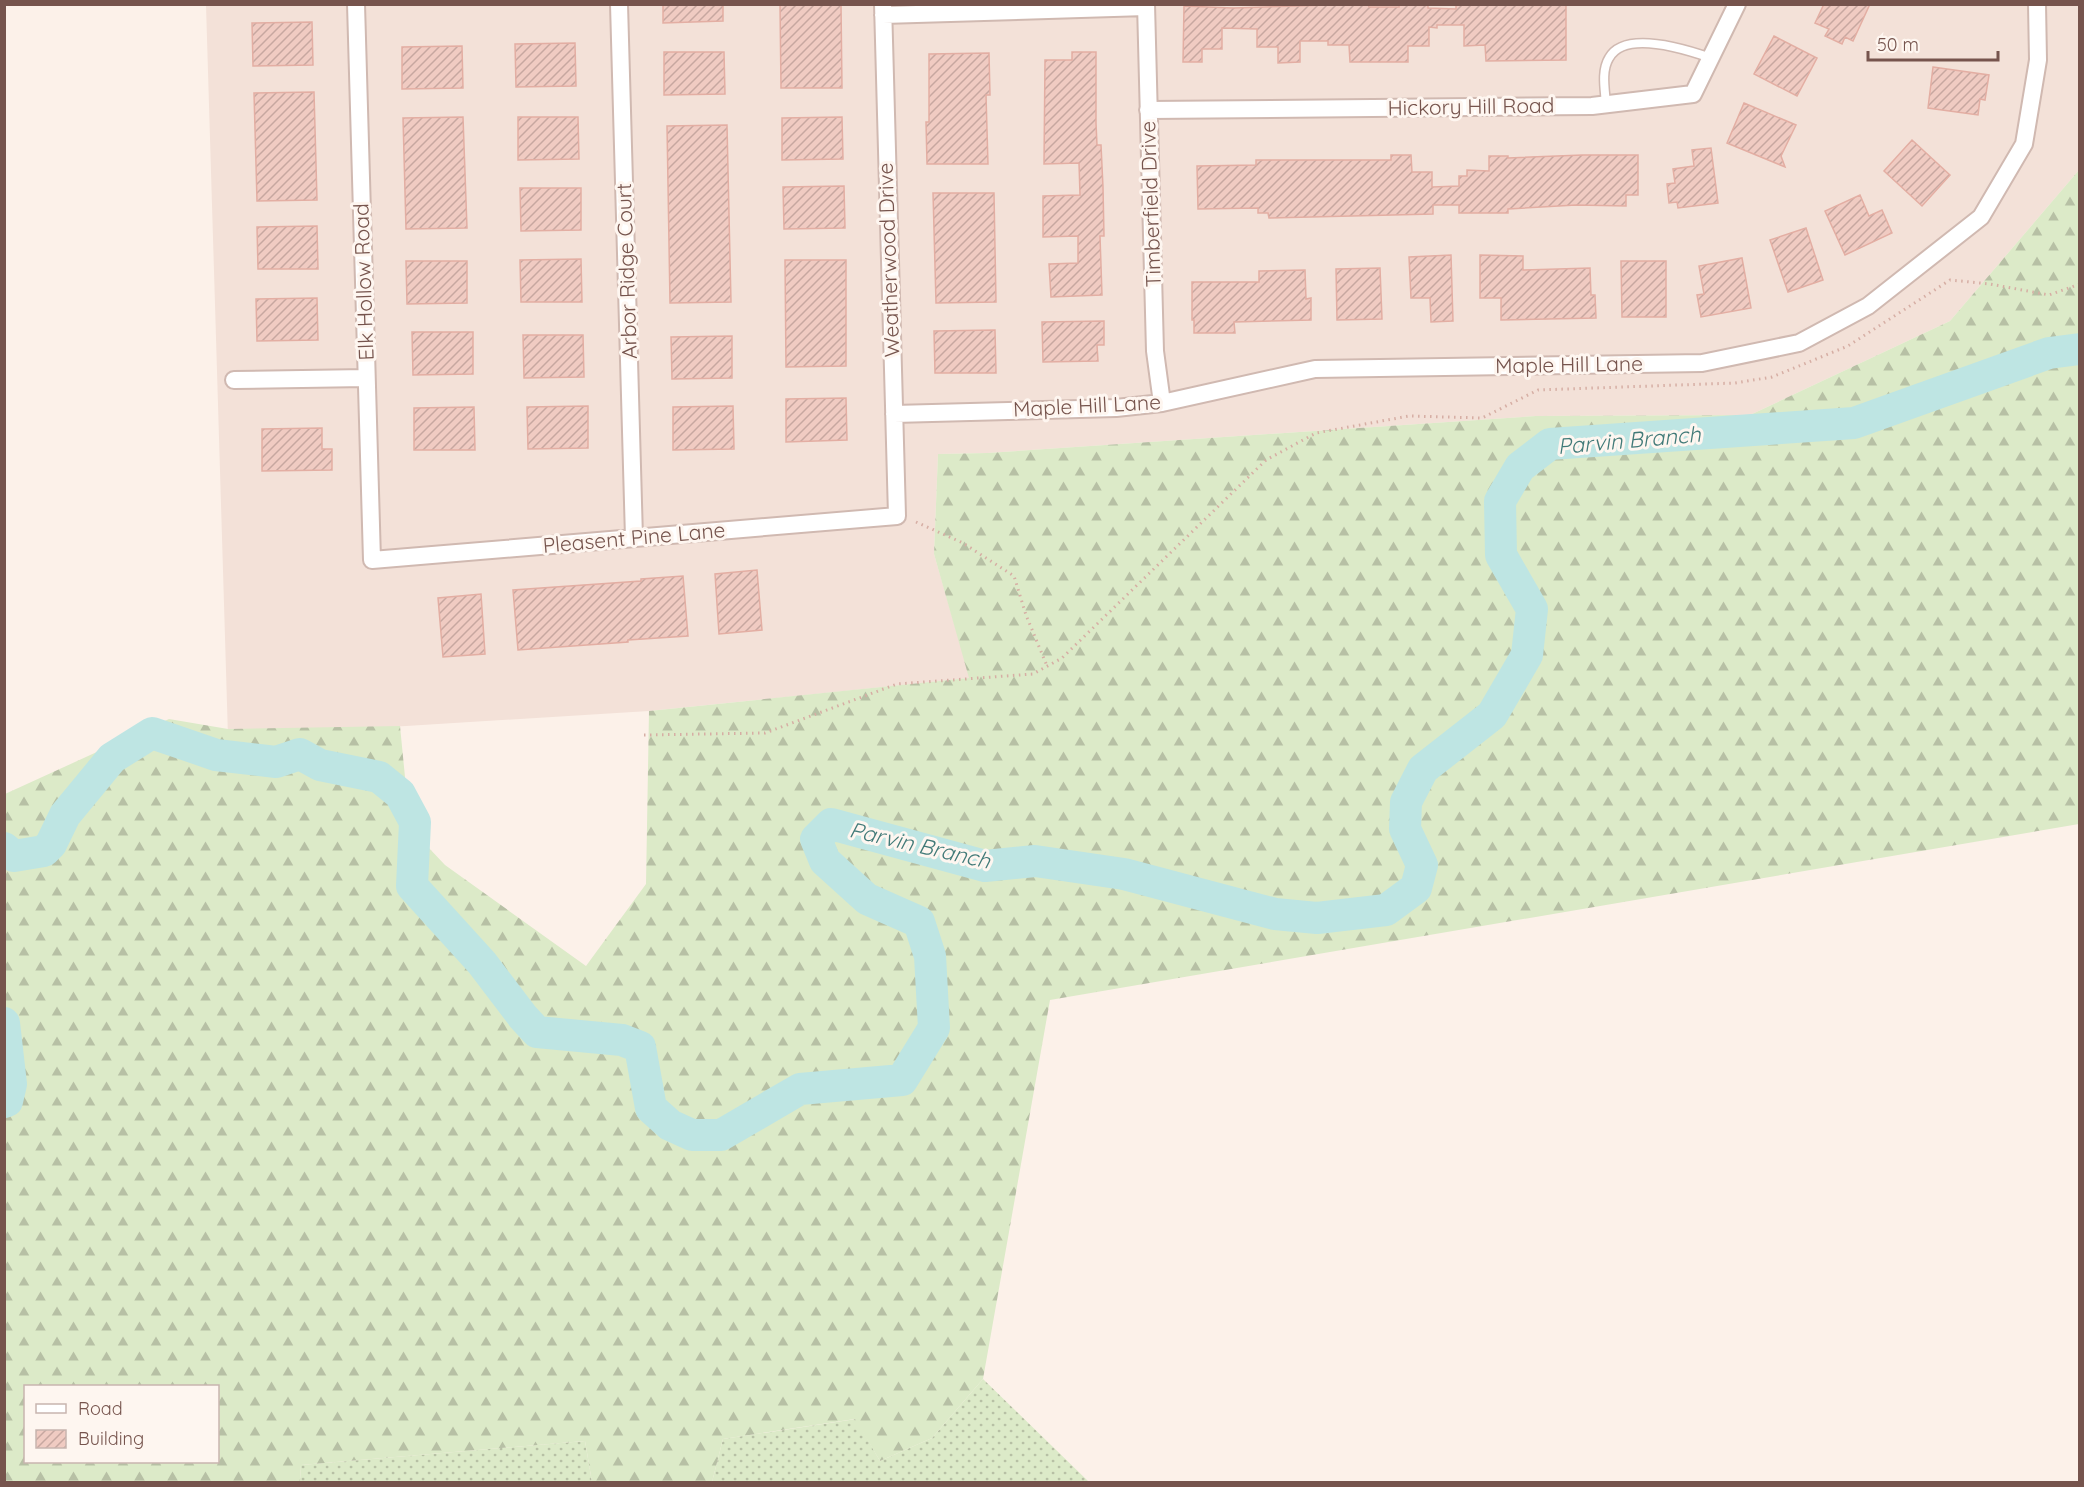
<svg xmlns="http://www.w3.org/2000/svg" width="2084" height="1487" font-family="Quicksand,sans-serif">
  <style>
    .residential { fill: #f3e1d8 }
    .grass { fill: url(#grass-dots) }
    .forest { fill: url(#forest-firs); fill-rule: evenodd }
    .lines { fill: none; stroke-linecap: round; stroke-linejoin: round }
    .river { stroke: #bee5e3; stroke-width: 32 }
    .building { fill: url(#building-hatch); stroke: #e3aea3; stroke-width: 1.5 }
    .service-casing { stroke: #d0b9b1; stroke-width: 11 }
    .minor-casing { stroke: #d0b9b1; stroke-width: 20 }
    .path { stroke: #d6aea4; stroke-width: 3; stroke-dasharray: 1.5 4.5; stroke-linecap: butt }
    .service { stroke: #fff; stroke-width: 8 }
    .minor { stroke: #fff; stroke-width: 16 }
    .labels { text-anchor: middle; stroke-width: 6; stroke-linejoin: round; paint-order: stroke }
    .street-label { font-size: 21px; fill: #76544d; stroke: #fef6f0 }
    .water-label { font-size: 22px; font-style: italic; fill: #417a78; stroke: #fef6f0 }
  </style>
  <defs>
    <pattern id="grass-dots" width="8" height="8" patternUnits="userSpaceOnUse" patternTransform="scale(1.5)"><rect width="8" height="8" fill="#dceac8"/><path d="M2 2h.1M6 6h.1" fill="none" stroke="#b7c0a5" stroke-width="1.8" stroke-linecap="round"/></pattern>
    <pattern id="forest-firs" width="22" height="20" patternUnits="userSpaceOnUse" patternTransform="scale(1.5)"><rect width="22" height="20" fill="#dceac8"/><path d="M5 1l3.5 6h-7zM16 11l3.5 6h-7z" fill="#b7c0a5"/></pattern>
    <pattern id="building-hatch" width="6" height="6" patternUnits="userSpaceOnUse" patternTransform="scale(1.5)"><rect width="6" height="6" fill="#f0cbc2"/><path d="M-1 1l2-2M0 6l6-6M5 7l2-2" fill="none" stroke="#c7a7a0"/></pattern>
  </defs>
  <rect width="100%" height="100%" fill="#fcf1e9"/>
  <path class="residential" d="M 206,5 L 2079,5 L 2079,170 L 1950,321 L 1750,415 L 1536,416 L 987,453 L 938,454 L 934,554 L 970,678 L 649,711 L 228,737 Z"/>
  <path class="grass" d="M 983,1379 L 1089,1482 L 712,1482 L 723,1439 L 856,1419 L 880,1461 L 932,1438 Z
    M 585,1441 L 592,1482 L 300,1482 L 301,1465 Z"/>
  <path class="forest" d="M 2079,170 L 2079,824 L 1050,1000 L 983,1379 L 932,1438 L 880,1461 L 855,1419 L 723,1439 L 712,1482 L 592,1482 L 585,1441 L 301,1465 L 300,1482 L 5,1482 L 5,794 L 169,719 L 228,729 L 400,726 L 410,828 L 445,865 L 586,966 L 646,884 L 649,711 L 969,678 L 934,554 L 938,454 L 987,453 L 1536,416 L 1750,415 L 1950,321 ZM 26,1386 L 218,1386 L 218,1462 L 26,1462 Z"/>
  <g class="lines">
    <path class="river" d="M 4,848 L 14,856 L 44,851 L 51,844 L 65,815 L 112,758 L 152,733 L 216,755 L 276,762 L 300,754 L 320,765 L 379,777 L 400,794 L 415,822 L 412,886 L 482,963 L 523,1017 L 537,1032 L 622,1040 L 640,1047 L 651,1108 L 670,1125 L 692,1135 L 721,1135 L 800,1089 L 902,1080 L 934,1028 L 930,956 L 919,922 L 867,899 L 825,861 L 816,839 L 831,824 L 985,866 L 1035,861 L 1124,874 L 1275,914 L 1317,918 L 1386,910 L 1416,888 L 1422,865 L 1405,829 L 1406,802 L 1423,769 L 1492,715 L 1527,655 L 1532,609 L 1501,555 L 1500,501 L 1520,467 L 1550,444 L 1854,423 L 2049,353 L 2080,349
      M 4,1023 L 11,1084 L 7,1101 L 4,1102"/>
  </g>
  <path class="building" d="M 663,4 L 723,4 L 723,21 L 663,23 Z
    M 780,4 L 841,4 L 842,88 L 781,88 Z
    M 1363,4 L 1368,4 L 1369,7 L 1399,7 L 1399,5 L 1428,5 L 1428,8 L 1456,9 L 1456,5 L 1566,4 L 1566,60 L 1486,61 L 1485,45 L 1464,46 L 1464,25 L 1437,25 L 1437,28 L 1429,27 L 1429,46 L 1408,46 L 1408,62 L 1350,62 L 1349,45 L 1328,45 L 1328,41 L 1300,41 L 1300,62 L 1278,63 L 1278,47 L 1257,47 L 1257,29 L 1222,28 L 1222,49 L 1202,49 L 1202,62 L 1183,62 L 1184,6 L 1233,8 Z
    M 1824,4 L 1870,4 L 1853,41 L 1845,37 L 1842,44 L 1825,36 L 1829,29 L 1815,23 Z
    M 312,22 L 313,65 L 253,66 L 252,23 Z
    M 1774,36 L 1817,58 L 1797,96 L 1754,74 Z
    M 575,43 L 576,86 L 516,87 L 515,44 Z
    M 462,46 L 463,88 L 402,89 L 402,47 Z
    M 664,52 L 724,52 L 725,94 L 664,95 Z
    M 1072,52 L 1096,52 L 1096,123 L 1097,145 L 1101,145 L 1103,187 L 1104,236 L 1100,236 L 1102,295 L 1051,297 L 1049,264 L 1078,263 L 1078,236 L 1043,237 L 1043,196 L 1080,195 L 1079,163 L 1044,164 L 1045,60 L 1072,60 Z
    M 989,53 L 990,95 L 986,95 L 988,164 L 927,164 L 926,122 L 929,122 L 929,54 Z
    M 1933,67 L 1989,75 L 1985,100 L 1980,99 L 1978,115 L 1928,108 Z
    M 314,92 L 317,200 L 257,201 L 254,93 Z
    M 1744,103 L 1796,125 L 1781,156 L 1785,167 L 1727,143 Z
    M 463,117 L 467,228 L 406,229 L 403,118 Z
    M 518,117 L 578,117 L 579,159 L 518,160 Z
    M 842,117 L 843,159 L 782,160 L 782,118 Z
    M 727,125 L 731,302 L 670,303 L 667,126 Z
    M 1912,140 L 1950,175 L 1922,206 L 1884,171 Z
    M 1711,148 L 1718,203 L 1678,208 L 1677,202 L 1669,203 L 1667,184 L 1675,183 L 1673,169 L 1694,166 L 1692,150 Z
    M 1391,155 L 1411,155 L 1412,172 L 1432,172 L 1432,187 L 1459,186 L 1459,176 L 1467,176 L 1467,170 L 1489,171 L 1489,156 L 1508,156 L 1508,158 L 1583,155 L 1638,155 L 1638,195 L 1626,195 L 1626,206 L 1576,205 L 1508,209 L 1508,213 L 1459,213 L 1459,205 L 1433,205 L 1433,214 L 1269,218 L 1268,213 L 1258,213 L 1258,208 L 1198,209 L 1197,166 L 1256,165 L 1256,160 L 1391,160 Z
    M 844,186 L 845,228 L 784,229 L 783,187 Z
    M 520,188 L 581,188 L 581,230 L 521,231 Z
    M 933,193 L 994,193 L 996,302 L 936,303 Z
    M 1860,195 L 1869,216 L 1882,210 L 1892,233 L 1845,255 L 1825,211 Z
    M 317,226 L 318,269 L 258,269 L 257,227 Z
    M 1806,228 L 1823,280 L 1788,292 L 1770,240 Z
    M 1451,255 L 1453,321 L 1431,322 L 1430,298 L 1411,298 L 1409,257 Z
    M 1480,255 L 1523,256 L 1523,270 L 1590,268 L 1591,295 L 1595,295 L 1596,318 L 1501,320 L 1501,298 L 1480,298 Z
    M 1742,258 L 1751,308 L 1701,317 L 1697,295 L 1704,294 L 1699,266 Z
    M 581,259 L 582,302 L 521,302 L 520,260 Z
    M 785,260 L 846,260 L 846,366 L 786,367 Z
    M 406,261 L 467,261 L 467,303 L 407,304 Z
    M 1621,261 L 1666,261 L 1666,317 L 1622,317 Z
    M 1380,268 L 1382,319 L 1337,320 L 1336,269 Z
    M 1305,270 L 1306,299 L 1311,298 L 1311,320 L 1234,322 L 1235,333 L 1194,333 L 1194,320 L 1192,320 L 1192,282 L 1259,282 L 1259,271 Z
    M 317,298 L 318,340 L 257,341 L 256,299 Z
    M 1104,321 L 1104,345 L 1097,345 L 1098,361 L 1043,362 L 1042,322 Z
    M 995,330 L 996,373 L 935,373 L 934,331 Z
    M 412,332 L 473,332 L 473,374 L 413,375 Z
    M 523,335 L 583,335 L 584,377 L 524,378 Z
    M 732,336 L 732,378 L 672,379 L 671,337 Z
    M 846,398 L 847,440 L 786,442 L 786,399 Z
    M 588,406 L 588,448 L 528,449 L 527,407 Z
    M 733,406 L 734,449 L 673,450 L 673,407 Z
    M 474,407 L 475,450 L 414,450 L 414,408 Z
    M 322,428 L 322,449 L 332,449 L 332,470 L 262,471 L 262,429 Z
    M 757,570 L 762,630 L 719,634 L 715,574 Z
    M 683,576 L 688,636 L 628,640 L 628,642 L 518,650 L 513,590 L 641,581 L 641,579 Z
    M 481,594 L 485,654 L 443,657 L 438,598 Z"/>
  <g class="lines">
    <defs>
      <path id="service" d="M 1606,104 C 1605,90 1601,71 1609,58 C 1625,29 1688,50 1711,58"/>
      <path id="minor" d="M 356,4 L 372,560 L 897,516 L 883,4
        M 619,4 L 634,538
        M 1146,4 L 1155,351 L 1162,403
        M 883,15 L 1146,7
        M 1148,110 L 1592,106 L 1693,94 L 1737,4
        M 234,380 L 366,378
        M 894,414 L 1116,408 L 1162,403 L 1315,369 L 1702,363 L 1799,343 L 1868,306 L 1981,217 L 2024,144 L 2038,60 L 2037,4"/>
    </defs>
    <use href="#service" class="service-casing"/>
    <use href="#minor" class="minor-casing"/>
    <path class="path" d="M 916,522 L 963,543 L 1014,576 L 1026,615 L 1047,666
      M 644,735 L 765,733 L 897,684 L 1033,674 L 1062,658 L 1266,460 L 1316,433 L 1409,416 L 1482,418 L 1538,390 L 1735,383 L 1772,377 L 1848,346 L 1950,280 L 1990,284 L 2049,295 L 2080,284"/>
    <use href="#service" class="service"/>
    <use href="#minor" class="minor"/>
  </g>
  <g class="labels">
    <g class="street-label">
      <text transform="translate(1471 107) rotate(-1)" y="7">Hickory Hill Road</text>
      <text transform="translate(1151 204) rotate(-92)" y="7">Timberfield Drive</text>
      <text transform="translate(889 260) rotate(-92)" y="7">Weatherwood Drive</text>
      <text transform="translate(627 271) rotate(-92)" y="7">Arbor Ridge Court</text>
      <text transform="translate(364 282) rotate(-92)" y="7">Elk Hollow Road</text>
      <text transform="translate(1569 365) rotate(-1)" y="7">Maple Hill Lane</text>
      <text transform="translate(1087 406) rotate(-3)" y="7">Maple Hill Lane</text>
      <text transform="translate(634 538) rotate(-5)" y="7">Pleasent Pine Lane</text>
    </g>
    <g class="water-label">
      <text transform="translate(1629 440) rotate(-5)" y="8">Parvin Branch</text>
      <text transform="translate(920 845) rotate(13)" y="8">Parvin Branch</text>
    </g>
  </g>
  <rect width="2084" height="1487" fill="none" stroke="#76544d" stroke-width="12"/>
  <rect x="24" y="1385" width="195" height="78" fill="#fef6f0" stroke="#c8b5af" stroke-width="1.5"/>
  <rect x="36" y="1404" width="30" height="9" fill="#ffffff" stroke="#c8b5af" stroke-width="1.5"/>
  <text x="78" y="1415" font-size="18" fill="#76544d">Road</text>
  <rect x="36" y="1430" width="30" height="18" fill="url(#building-hatch)" stroke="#c8b5af" stroke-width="1.5"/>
  <text x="78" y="1445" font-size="18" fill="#76544d">Building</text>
  <path d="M1868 51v9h130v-9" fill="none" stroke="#76544d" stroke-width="3"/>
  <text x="1877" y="51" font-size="18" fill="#76544d" stroke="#fef6f0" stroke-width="4.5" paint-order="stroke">50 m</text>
</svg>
